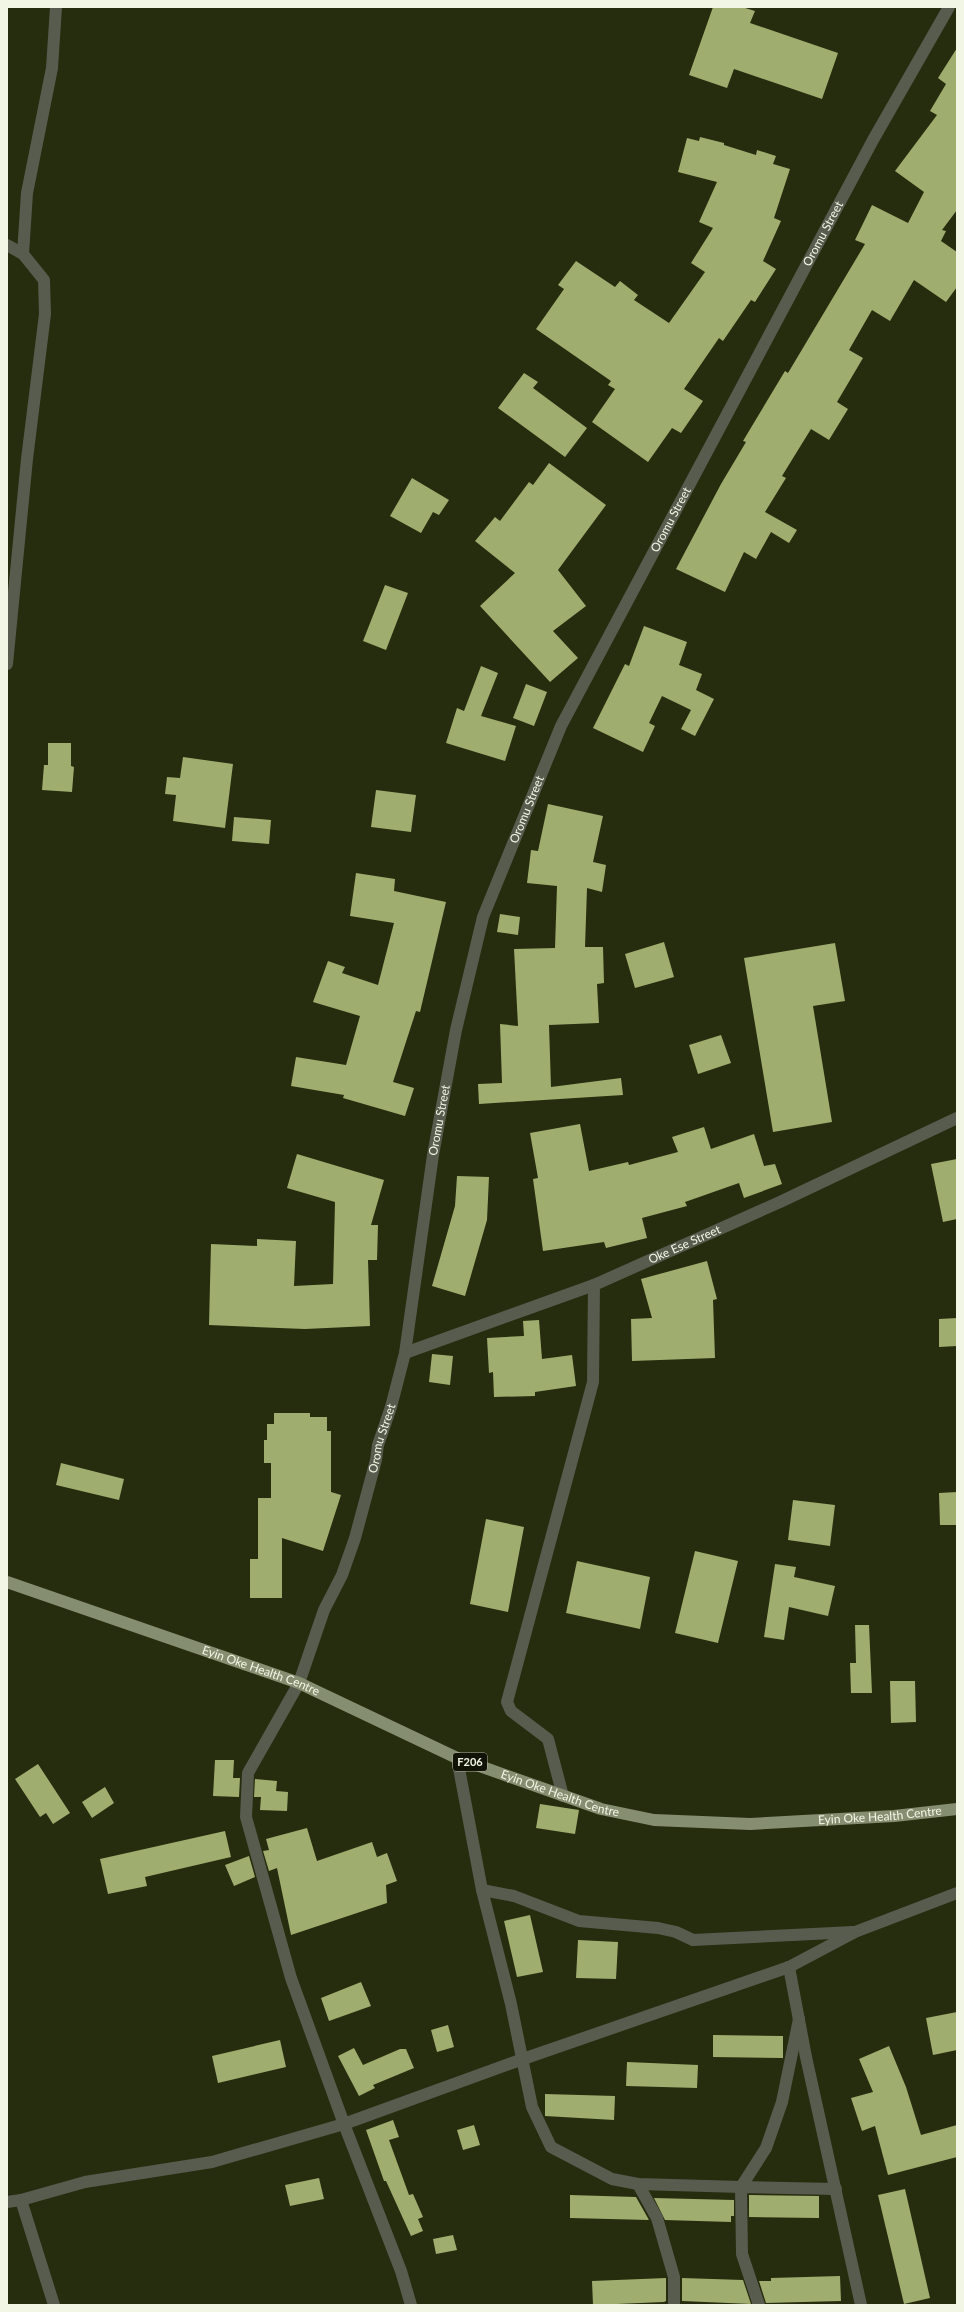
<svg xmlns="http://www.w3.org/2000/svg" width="964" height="2312" font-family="Lato,sans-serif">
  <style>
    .building { fill: #9fae6f }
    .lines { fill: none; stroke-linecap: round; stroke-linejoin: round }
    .minor { stroke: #585c4e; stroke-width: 12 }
    .primary { stroke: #868e71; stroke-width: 12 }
    .labels { text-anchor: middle; stroke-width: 4; stroke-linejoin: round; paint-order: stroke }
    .shield { fill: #111307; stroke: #aeb3a2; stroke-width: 1 }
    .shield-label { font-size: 11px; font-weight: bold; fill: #f2f7e5 }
    .street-label { font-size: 12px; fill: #f2f7e5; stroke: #111307 }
  </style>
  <rect width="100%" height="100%" fill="#262c0e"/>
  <path class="building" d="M 713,7 L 742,7 L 755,11 L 750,23 L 838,53 L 822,99 L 734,69 L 727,88 L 689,75 Z
    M 957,48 L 957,210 L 942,230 L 946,231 L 941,241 L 957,252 L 957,287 L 946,302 L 914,280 L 890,321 L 872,310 L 849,350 L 863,358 L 837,402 L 848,409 L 829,440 L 811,429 L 782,476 L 786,478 L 765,512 L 797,530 L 789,543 L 771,532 L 756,559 L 744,552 L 725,592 L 676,569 L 721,484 L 746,442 L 743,441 L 785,371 L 788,373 L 865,244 L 855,240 L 872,205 L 908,223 L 924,192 L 895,171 L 937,115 L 930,111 L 946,84 L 938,78 Z
    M 700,137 L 724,143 L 724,145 L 756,155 L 757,150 L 776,156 L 773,164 L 790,169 L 774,218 L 781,221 L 763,261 L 776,269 L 755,302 L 751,300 L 723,341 L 719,338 L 684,389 L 703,401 L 681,433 L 672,428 L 648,462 L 592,422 L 615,389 L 608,385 L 611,381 L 536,329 L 564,289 L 558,285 L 576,261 L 615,287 L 620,281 L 638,295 L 634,300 L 669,323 L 705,272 L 691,263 L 713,228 L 699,222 L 717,182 L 678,172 L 687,138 L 699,141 Z
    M 524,373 L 538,382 L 533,388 L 587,428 L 565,457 L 498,408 Z
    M 549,463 L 606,505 L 558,570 L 586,606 L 553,631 L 578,658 L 550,682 L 480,606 L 515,573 L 475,541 L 495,517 L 500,521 L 529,482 L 533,485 Z
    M 412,478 L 449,500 L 439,515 L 433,512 L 421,533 L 390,516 Z
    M 385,585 L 408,593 L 386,650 L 363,641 Z
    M 644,626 L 687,642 L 679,665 L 702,674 L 696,690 L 714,699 L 695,736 L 681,729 L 691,710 L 662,696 L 649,723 L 655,726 L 643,752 L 593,728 L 625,664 L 629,666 Z
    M 481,666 L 498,673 L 481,716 L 516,726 L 505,761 L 446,743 L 457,708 L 464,711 Z
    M 526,684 L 547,692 L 534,726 L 513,718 Z
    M 48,743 L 71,743 L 71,766 L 74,767 L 72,792 L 42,790 L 44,765 L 48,765 Z
    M 183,757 L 233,764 L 225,828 L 173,821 L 176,795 L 165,794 L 167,777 L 180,778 Z
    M 376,790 L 416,795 L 411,832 L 371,827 Z
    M 548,804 L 603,816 L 593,862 L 606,865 L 602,892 L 587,888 L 585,947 L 603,947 L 604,983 L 597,984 L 599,1023 L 549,1025 L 551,1087 L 621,1078 L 623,1095 L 479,1104 L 478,1084 L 502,1083 L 500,1024 L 518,1026 L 514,949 L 555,948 L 557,886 L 527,883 L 531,850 L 538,851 Z
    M 234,817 L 271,820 L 269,844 L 232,841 Z
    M 356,873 L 395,879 L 394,891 L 446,902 L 420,1012 L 416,1011 L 393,1082 L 414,1088 L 405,1116 L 343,1098 L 344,1095 L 291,1086 L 296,1057 L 346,1065 L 360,1016 L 313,1002 L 328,961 L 345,967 L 342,973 L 378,985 L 394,923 L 350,916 Z
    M 500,914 L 520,917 L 518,935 L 497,932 Z
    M 664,942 L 674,977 L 635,988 L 625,954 Z
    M 835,943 L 845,1001 L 813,1006 L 832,1122 L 773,1132 L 744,958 Z
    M 721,1035 L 731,1063 L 698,1074 L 689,1045 Z
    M 580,1124 L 589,1171 L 628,1162 L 629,1165 L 678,1152 L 672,1137 L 704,1127 L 711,1149 L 754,1134 L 764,1166 L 775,1164 L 782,1184 L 744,1198 L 739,1183 L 685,1202 L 687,1206 L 642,1218 L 647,1238 L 606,1248 L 604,1242 L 543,1251 L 533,1179 L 538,1178 L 530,1133 Z
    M 297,1154 L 384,1180 L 371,1225 L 378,1225 L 377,1260 L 368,1260 L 370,1326 L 305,1329 L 209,1325 L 211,1244 L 257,1246 L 257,1239 L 296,1241 L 294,1286 L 333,1284 L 335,1202 L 287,1188 Z
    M 957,1159 L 957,1219 L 943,1222 L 931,1164 Z
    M 457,1176 L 489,1177 L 487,1220 L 465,1296 L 432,1286 L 455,1206 Z
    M 707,1261 L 717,1299 L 713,1300 L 715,1358 L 632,1361 L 631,1319 L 652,1318 L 641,1279 Z
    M 957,1318 L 957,1346 L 939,1347 L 939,1319 Z
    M 539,1320 L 542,1359 L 572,1355 L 576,1386 L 535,1392 L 535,1396 L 494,1397 L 493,1372 L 489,1373 L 487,1338 L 524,1336 L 523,1321 Z
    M 432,1354 L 453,1356 L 450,1385 L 429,1382 Z
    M 274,1413 L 310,1413 L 310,1417 L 327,1417 L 327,1431 L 331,1431 L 331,1492 L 341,1495 L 323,1551 L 282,1538 L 282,1598 L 250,1598 L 250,1559 L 258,1559 L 258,1498 L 271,1498 L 271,1463 L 264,1463 L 264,1440 L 267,1440 L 267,1424 L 274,1424 Z
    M 61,1463 L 124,1479 L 119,1500 L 56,1485 Z
    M 957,1492 L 957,1525 L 940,1525 L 939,1493 Z
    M 793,1500 L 835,1505 L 830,1546 L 788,1540 Z
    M 486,1519 L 524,1527 L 508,1612 L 470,1604 Z
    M 695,1551 L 738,1561 L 718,1643 L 675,1633 Z
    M 577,1561 L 650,1577 L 640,1629 L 566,1613 Z
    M 775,1564 L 796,1567 L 794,1577 L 835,1586 L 828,1616 L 789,1607 L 784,1640 L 764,1637 Z
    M 855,1625 L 869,1625 L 872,1693 L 851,1693 L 850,1663 L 856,1663 Z
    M 890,1681 L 915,1681 L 916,1722 L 891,1723 Z
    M 215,1760 L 234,1760 L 233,1778 L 240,1778 L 239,1797 L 213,1796 Z
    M 38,1764 L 70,1813 L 53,1824 L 46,1813 L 40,1817 L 15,1779 Z
    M 255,1779 L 277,1781 L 276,1791 L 288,1792 L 287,1811 L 260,1810 L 261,1797 L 254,1797 Z
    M 105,1787 L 114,1803 L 92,1818 L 82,1802 Z
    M 540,1804 L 579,1810 L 575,1834 L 536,1828 Z
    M 307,1828 L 317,1861 L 372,1842 L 377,1857 L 387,1853 L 397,1881 L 386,1885 L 387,1903 L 291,1935 L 277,1868 L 269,1871 L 263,1851 L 269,1850 L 266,1839 Z
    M 225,1831 L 231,1857 L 145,1877 L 147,1886 L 108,1894 L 100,1859 Z
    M 249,1856 L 255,1877 L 234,1886 L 225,1865 Z
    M 530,1915 L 543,1972 L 517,1977 L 504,1921 Z
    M 578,1940 L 618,1942 L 616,1979 L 576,1978 Z
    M 361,1982 L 371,2006 L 329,2021 L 321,1998 Z
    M 957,2012 L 957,2050 L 933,2055 L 926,2018 Z
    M 448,2025 L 454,2047 L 437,2052 L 431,2030 Z
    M 713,2035 L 783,2036 L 783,2058 L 713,2057 Z
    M 280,2040 L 286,2067 L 218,2083 L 212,2056 Z
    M 889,2046 L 906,2087 L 921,2135 L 957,2125 L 957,2157 L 888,2175 L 875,2126 L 862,2131 L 851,2098 L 873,2092 L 859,2059 Z
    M 354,2048 L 363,2065 L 400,2049 L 406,2049 L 414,2068 L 373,2085 L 375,2088 L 359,2096 L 338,2056 Z
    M 627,2062 L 698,2065 L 697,2088 L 626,2086 Z
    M 545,2094 L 615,2096 L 614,2120 L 545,2116 Z
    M 393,2120 L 399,2137 L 389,2140 L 409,2195 L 413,2194 L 423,2217 L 418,2219 L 423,2231 L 411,2236 L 386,2181 L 384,2181 L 366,2130 Z
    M 474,2125 L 480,2145 L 463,2150 L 457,2130 Z
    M 319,2178 L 324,2199 L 290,2206 L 285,2185 Z
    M 905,2189 L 930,2298 L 904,2304 L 878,2195 Z
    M 570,2195 L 636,2197 L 649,2220 L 570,2218 Z
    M 749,2195 L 819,2196 L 819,2218 L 749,2217 Z
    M 654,2198 L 734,2200 L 734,2216 L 731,2216 L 731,2222 L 665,2220 Z
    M 453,2235 L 457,2250 L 436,2254 L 433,2239 Z
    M 840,2276 L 841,2301 L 766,2303 L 759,2281 L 771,2281 L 771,2278 Z
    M 666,2278 L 666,2301 L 664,2302 L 593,2305 L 592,2281 Z
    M 682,2278 L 743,2280 L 751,2304 L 682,2301 Z"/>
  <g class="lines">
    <g class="minor">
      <path d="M 7,245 L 23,254 L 44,280 L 45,314 L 27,459 L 7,664"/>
      <path d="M 23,254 L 27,193 L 52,68 L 56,7"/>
      <path id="s1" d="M 405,1353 L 594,1285 L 780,1202 L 957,1118"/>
      <path d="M 457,1758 L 482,1890 L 511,2004 L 532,2107 L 551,2147 L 612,2179 L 638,2184 L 741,2187 L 766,2148 L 782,2102 L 799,2019"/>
      <path d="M 563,1796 L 548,1739 L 511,1711 L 507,1702 L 593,1382 L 594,1285"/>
      <path d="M 482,1890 L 514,1896 L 579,1921 L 658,1928 L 676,1932 L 693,1940 L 853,1932"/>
      <path d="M 789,1967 L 806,2057 L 861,2305"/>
      <path d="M 638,2184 L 657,2218 L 674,2277 L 674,2305"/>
      <path d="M 21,2200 L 54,2305"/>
      <path d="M 7,2202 L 21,2200 L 85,2182 L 212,2162 L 344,2124 L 523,2059 L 789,1967 L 855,1932 L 957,1893"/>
      <path id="s2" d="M 411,2305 L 401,2271 L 344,2124 L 291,1978 L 246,1817 L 248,1773 L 299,1683 L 324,1610 L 342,1575 L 355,1538 L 376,1460 L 378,1445 L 391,1407 L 405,1353 L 433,1155 L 456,1030 L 483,917 L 561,726 L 873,140 L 949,7"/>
      <path d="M 759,2305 L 742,2254 L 741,2187 L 836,2189"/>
    </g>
    <path class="primary" id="s3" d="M 7,1582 L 299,1683 L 457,1758 L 601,1809 L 654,1820 L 750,1824 L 894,1816 L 957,1809"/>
  </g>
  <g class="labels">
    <rect class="shield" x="453" y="1753" width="34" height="18" rx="3"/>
    <g class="shield-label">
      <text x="470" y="1766">F206</text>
    </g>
    <g class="street-label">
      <text dy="4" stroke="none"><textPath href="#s2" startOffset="2218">Oromu Street</textPath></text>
      <text dy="4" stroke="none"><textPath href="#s2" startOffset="1894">Oromu Street</textPath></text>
      <text dy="4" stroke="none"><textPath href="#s2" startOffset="1570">Oromu Street</textPath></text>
      <text dy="4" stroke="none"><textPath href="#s2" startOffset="1246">Oromu Street</textPath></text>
      <text dy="4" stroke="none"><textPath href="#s1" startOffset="300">Oke Ese Street</textPath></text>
      <text dy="4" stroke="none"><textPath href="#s2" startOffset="922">Oromu Street</textPath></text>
      <text dy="4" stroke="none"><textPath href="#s3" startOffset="269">Eyin Oke Health Centre</textPath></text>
      <text dy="4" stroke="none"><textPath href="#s3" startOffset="593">Eyin Oke Health Centre</textPath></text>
      <text dy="4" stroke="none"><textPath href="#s3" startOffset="917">Eyin Oke Health Centre</textPath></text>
    </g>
  </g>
  <rect width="964" height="2312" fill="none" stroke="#f2f7e5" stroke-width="16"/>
</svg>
